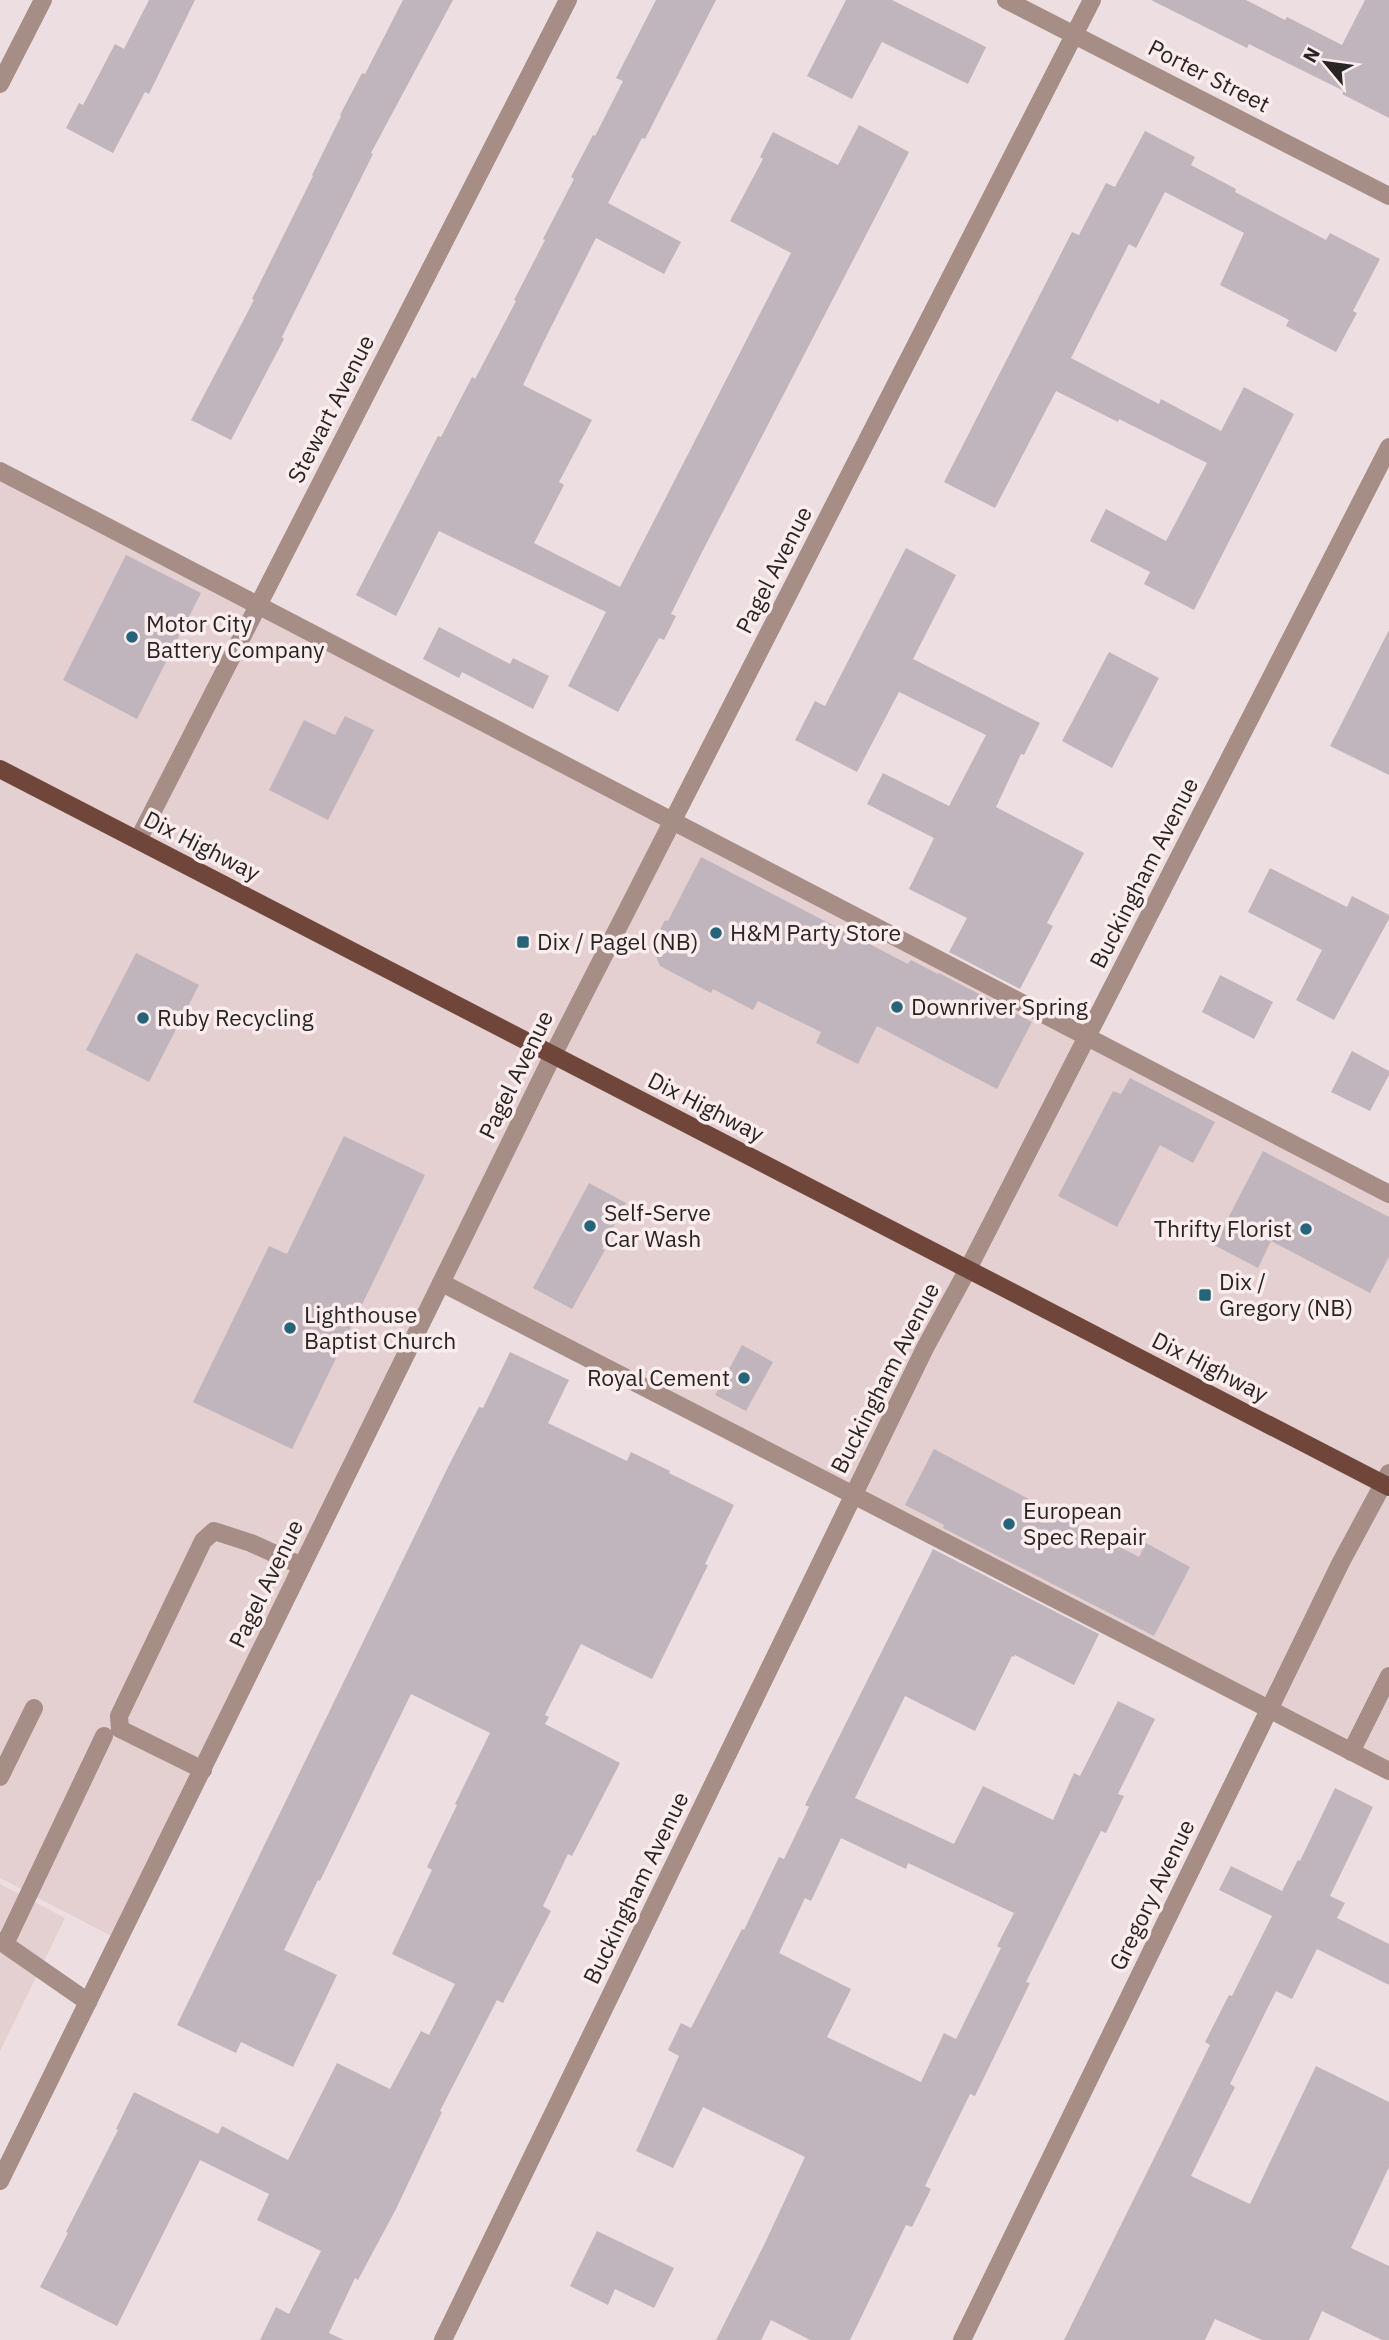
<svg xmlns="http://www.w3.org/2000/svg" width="1389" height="2340" font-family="'IBM Plex Sans',sans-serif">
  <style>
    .built { fill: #e4cfd1 }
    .building { fill: #c0b5bc; fill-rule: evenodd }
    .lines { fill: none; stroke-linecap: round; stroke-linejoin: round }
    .service { stroke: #a68d86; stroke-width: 18 }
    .minor { stroke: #a68d86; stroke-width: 18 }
    .primary { stroke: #70463a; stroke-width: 18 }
    .poi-dot { fill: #26647a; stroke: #fbedee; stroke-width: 2.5 }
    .labels { text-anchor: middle; stroke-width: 7; stroke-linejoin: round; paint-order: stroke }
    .street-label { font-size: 23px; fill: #2a2525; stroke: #fbedee }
    .poi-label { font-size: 23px; fill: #2a2525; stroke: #fbedee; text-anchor: start }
  </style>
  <rect width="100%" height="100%" fill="#eddfe1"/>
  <path class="built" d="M 0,471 L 1389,1194 L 1389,1771 L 442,1283 L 119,1940 L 0,1878 Z
    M 0,1884 L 65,1918 L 0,2051 Z"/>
  <path class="building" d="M 149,0 L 195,0 L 149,94 L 145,92 L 113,153 L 66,128 L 79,103 L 83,105 L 115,44 L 124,49 Z
    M 403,0 L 453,0 L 371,153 L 373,154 L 282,337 L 284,339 L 231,440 L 191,420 L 254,300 L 252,299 L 313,176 L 312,175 L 341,116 L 340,115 L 362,73 L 365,74 Z
    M 656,0 L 716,0 L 645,139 L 642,138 L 608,203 L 681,242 L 664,274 L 596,238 L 545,339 L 523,385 L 592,420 L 559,482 L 564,485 L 534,543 L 620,587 L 791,253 L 730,221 L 763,159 L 760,157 L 773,132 L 838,165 L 859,125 L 909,152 L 700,556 L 671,614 L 676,616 L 664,640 L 659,638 L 618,712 L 568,686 L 606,612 L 439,531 L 396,616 L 356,595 L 438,436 L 441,437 L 472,377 L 475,379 L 516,301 L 514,300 L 545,240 L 543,239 L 574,179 L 571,177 L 593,135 L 595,136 L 623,81 L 616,78 Z
    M 846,0 L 892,0 L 986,47 L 968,84 L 882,42 L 852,99 L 807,76 Z
    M 1151,0 L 1246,0 L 1285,20 L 1287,17 L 1342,45 L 1365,0 L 1389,0 L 1389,118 L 1342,94 L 1344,91 L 1249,44 L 1247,48 Z
    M 1145,131 L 1195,157 L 1191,165 L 1236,189 L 1235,192 L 1326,240 L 1330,233 L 1380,259 L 1353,311 L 1357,313 L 1336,352 L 1286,326 L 1289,320 L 1220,285 L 1244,233 L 1165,192 L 1136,248 L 1129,244 L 1071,358 L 1159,404 L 1161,399 L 1221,431 L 1244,387 L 1294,414 L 1194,610 L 1144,584 L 1150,572 L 1090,541 L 1106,509 L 1166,541 L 1207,463 L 1119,419 L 1118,422 L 1056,391 L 995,508 L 944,482 L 1072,232 L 1079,235 L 1106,183 L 1115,187 Z
    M 906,548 L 956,575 L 913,659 L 1040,723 L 1024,755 L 1021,754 L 996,807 L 1084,853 L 1047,923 L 1053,926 L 1020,989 L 949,952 L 967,918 L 909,889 L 934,838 L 867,804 L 883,773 L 949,806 L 986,735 L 899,692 L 857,772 L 795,740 L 815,701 L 825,706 Z
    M 126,555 L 201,593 L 137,719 L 63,680 Z
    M 439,627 L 510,664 L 513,658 L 549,676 L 533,709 L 462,672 L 459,678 L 423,659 Z
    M 1389,630 L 1389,775 L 1330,746 Z
    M 1109,652 L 1159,678 L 1112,768 L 1062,741 Z
    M 345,716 L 374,730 L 328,820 L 269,790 L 304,720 L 335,735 Z
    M 701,857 L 908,964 L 911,960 L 938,974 L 939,973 L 1032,1022 L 997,1089 L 877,1026 L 858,1064 L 816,1043 L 821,1032 L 758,1001 L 753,1010 L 713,989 L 711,993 L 660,966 L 652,946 L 665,920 L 668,921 Z
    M 1270,868 L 1347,907 L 1352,896 L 1389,915 L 1389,919 L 1334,1020 L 1296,1000 L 1322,950 L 1248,912 Z
    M 136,953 L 199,985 L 149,1082 L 86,1050 Z
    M 1220,975 L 1273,1002 L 1254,1039 L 1202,1012 Z
    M 1352,1051 L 1389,1071 L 1389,1075 L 1370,1111 L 1331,1092 Z
    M 1130,1078 L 1215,1122 L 1193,1163 L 1160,1145 L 1117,1227 L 1058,1196 L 1113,1091 L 1121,1094 Z
    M 344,1136 L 425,1175 L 292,1449 L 193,1402 L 269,1246 L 287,1254 Z
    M 1263,1151 L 1389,1217 L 1389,1257 L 1370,1293 L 1271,1241 L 1258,1268 L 1214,1245 Z
    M 589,1183 L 626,1203 L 602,1249 L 605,1250 L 572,1309 L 533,1288 Z
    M 742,1345 L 773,1362 L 746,1411 L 715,1395 Z
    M 510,1352 L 569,1380 L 548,1423 L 627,1461 L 631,1452 L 670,1471 L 669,1473 L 734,1505 L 705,1564 L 708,1565 L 652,1679 L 581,1644 L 545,1715 L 549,1717 L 545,1724 L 620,1763 L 572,1856 L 568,1854 L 543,1906 L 551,1911 L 503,2003 L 497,2000 L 440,2111 L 442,2112 L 396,2209 L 358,2280 L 355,2278 L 329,2333 L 344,2340 L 260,2340 L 276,2307 L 289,2314 L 321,2251 L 257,2220 L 269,2194 L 200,2160 L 117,2326 L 40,2287 L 68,2233 L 66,2232 L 118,2130 L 116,2129 L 134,2092 L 218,2134 L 222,2126 L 288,2160 L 337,2063 L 390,2089 L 421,2031 L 429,2035 L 455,1984 L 392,1954 L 432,1870 L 427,1867 L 457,1805 L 455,1804 L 490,1733 L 411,1694 L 320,1881 L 318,1880 L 284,1950 L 337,1975 L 293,2067 L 241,2042 L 236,2053 L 177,2025 L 449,1465 L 479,1407 L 483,1408 Z
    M 934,1449 L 1139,1557 L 1146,1543 L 1190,1567 L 1154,1636 L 943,1528 L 944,1525 L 905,1505 Z
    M 933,1549 L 1099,1634 L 1074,1685 L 1015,1655 L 1014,1657 L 1012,1656 L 975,1731 L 905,1696 L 855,1798 L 954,1844 L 983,1786 L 1053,1820 L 1074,1773 L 1080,1776 L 1118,1701 L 1155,1719 L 1118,1794 L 1124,1796 L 1106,1833 L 1101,1831 L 1026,1982 L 1030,1983 L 975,2096 L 970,2094 L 925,2186 L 931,2189 L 912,2227 L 906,2225 L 850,2340 L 810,2340 L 771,2320 L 761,2340 L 716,2340 L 764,2245 L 805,2157 L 703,2107 L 673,2168 L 636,2151 L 679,2056 L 668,2050 L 681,2023 L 691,2028 L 742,1929 L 744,1930 L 779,1857 L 784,1859 L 809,1807 L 805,1805 ZM 841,1838 L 906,1869 L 908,1863 L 1014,1913 L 997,1946 L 1001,1948 L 956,2039 L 944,2033 L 921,2082 L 827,2037 L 851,1989 L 779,1953 L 805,1898 L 811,1901 Z
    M 1335,1788 L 1373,1807 L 1330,1896 L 1345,1903 L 1337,1918 L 1389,1944 L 1389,1985 L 1317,1949 L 1292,1999 L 1276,1991 L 1230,2084 L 1235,2087 L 1191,2176 L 1250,2204 L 1316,2066 L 1389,2102 L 1389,2167 L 1351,2248 L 1389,2266 L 1389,2340 L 1382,2340 L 1322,2311 L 1309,2340 L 1262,2340 L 1215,2319 L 1205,2340 L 1064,2340 L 1210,2045 L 1205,2042 L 1229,1995 L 1232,1996 L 1272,1916 L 1219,1890 L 1231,1866 L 1282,1891 L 1298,1860 L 1300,1861 Z
    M 597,2231 L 674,2268 L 654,2308 L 615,2289 L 608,2305 L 570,2286 Z"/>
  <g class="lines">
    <path class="service" d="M 0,471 L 1389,1194
      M 442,1283 L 1389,1771
      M 1351,1752 L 1389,1676
      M 203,1770 L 120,1729 L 119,1716 L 203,1541 L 214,1531 L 251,1543 L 302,1566
      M 0,1777 L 34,1708
      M 0,1941 L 88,2002
      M 5,1944 L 104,1736"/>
    <path class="minor" d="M 1006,0 L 1389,196
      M 0,84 L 43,0
      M 138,840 L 568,0
      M 0,2181 L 553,1055 L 1092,0
      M 443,2340 L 925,1348 L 968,1269 L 1389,447
      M 962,2340 L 1340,1564 L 1389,1473"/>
    <path class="primary" d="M 0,769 L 1389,1487"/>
  </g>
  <g class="poi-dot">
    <circle cx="132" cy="637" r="7"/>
    <circle cx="716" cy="933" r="7"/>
    <rect x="516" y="935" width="14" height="14" rx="3.5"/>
    <circle cx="897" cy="1007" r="7"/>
    <circle cx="143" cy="1018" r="7"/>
    <circle cx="590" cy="1226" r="7"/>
    <circle cx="1306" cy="1229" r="7"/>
    <rect x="1198" y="1288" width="14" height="14" rx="3.5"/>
    <circle cx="290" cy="1328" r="7"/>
    <circle cx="744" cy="1378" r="7"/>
    <circle cx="1009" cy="1524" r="7"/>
  </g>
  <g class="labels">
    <g class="street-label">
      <text transform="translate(1209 76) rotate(27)" y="8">Porter Street</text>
      <text transform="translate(331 409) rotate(-63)" y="8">Stewart Avenue</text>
      <text transform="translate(774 570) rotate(-63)" y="8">Pagel Avenue</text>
      <text transform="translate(202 846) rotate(27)" y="8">Dix Highway</text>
      <text transform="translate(1144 873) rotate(-63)" y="8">Buckingham Avenue</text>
      <text transform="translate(516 1075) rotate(-64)" y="8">Pagel Avenue</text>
      <text transform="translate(706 1107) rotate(27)" y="8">Dix Highway</text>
      <text transform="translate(1210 1367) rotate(27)" y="8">Dix Highway</text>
      <text transform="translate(885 1378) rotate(-63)" y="8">Buckingham Avenue</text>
      <text transform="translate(266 1584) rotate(-64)" y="8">Pagel Avenue</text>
      <text transform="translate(636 1888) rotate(-64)" y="8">Buckingham Avenue</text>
      <text transform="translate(1152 1895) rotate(-64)" y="8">Gregory Avenue</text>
    </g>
    <g class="poi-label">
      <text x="146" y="632">Motor City<tspan x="146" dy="26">Battery Company</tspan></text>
      <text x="730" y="941">H&amp;M Party Store</text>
      <text x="537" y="950">Dix / Pagel (NB)</text>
      <text x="911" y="1015">Downriver Spring</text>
      <text x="157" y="1026">Ruby Recycling</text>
      <text x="604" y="1221">Self-Serve<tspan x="604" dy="26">Car Wash</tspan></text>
      <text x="1292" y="1237" text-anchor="end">Thrifty Florist</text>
      <text x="1219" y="1290">Dix /<tspan x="1219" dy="26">Gregory (NB)</tspan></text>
      <text x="304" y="1323">Lighthouse<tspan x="304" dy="26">Baptist Church</tspan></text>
      <text x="730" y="1386" text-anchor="end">Royal Cement</text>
      <text x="1023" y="1519">European<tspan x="1023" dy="26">Spec Repair</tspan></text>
    </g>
  </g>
  <g transform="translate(1326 63) rotate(299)" stroke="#fbedee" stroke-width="5" paint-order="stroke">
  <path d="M0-5L12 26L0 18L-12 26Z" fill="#2a2525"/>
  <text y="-10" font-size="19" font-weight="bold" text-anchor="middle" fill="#2a2525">N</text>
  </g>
</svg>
